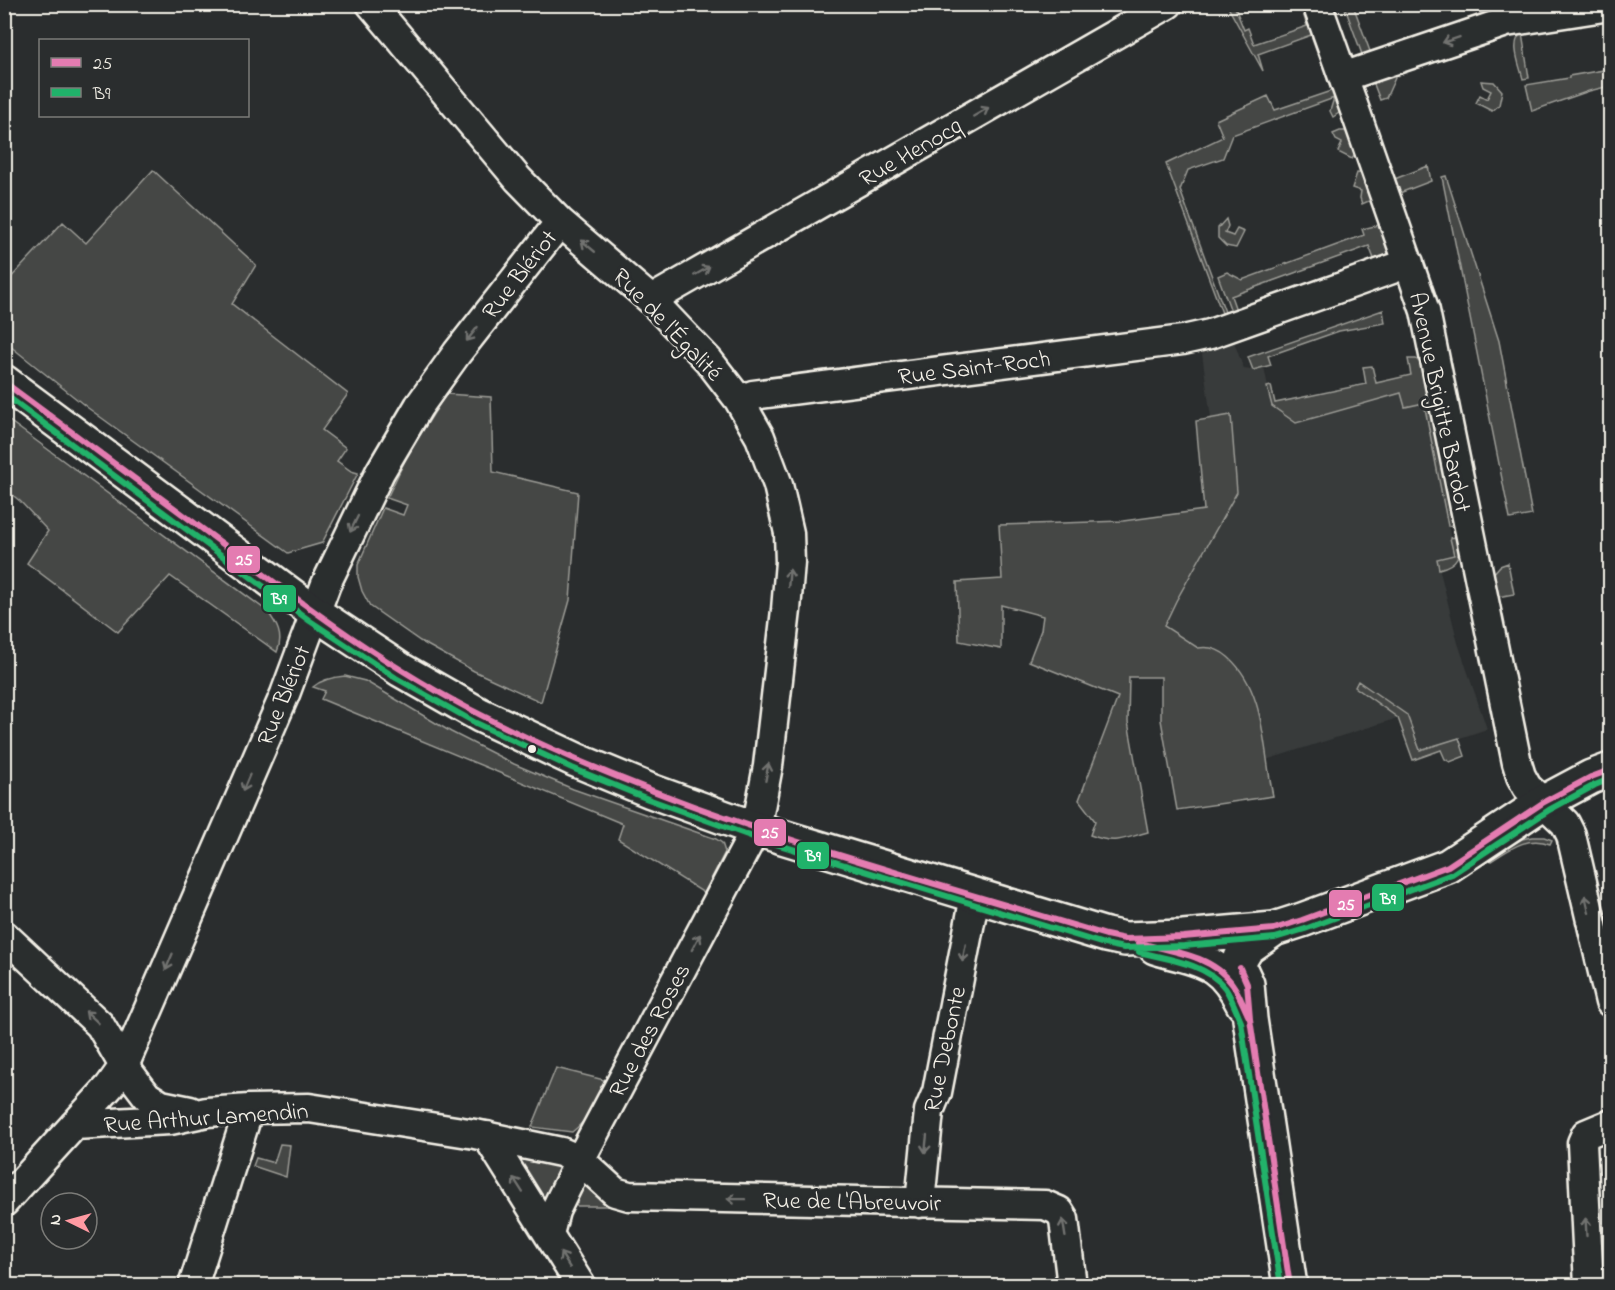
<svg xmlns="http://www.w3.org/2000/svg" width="1615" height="1290" font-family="'Indie Flower',sans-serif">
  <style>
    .built { fill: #373a3a }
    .green { fill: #444645; stroke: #9c9c96; stroke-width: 1.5 }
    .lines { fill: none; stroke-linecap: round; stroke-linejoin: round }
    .minor-casing { stroke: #f4f1e8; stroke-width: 33 }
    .major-casing { stroke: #f4f1e8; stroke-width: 38 }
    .minor { stroke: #2a2d2e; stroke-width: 28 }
    .major { stroke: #2a2d2e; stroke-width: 33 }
    .bus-1-casing { stroke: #2a2d2e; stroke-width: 10 }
    .bus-2-casing { stroke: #2a2d2e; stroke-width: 10 }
    .bus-1 { stroke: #e47cb1; stroke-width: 6 }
    .bus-2 { stroke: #20b26a; stroke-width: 6 }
    .oneway { stroke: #71726f }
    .bus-dot { fill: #f4f1e8; stroke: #2a2d2e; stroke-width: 2 }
    .labels { text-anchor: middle; stroke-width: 6; stroke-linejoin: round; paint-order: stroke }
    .street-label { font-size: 24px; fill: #f4f1e8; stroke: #2a2d2e }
    .line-badge { stroke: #2a2d2e; stroke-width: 2 }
    .badge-label { font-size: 16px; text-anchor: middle; font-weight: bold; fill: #fff }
  </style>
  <rect width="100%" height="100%" fill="#2a2d2e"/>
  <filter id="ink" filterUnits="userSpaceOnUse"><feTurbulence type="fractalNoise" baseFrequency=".0167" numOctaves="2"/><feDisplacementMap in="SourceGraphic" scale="12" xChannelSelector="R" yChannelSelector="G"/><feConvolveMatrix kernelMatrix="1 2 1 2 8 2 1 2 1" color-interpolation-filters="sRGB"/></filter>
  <g filter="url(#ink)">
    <path class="built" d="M 1233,339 L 1244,369 L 1253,370 L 1264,367 L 1271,402 L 1301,422 L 1402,393 L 1424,402 L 1454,555 L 1437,559 L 1458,643 L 1487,729 L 1460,738 L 1465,756 L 1450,762 L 1445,759 L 1441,750 L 1413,760 L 1398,718 L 1266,760 L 1263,730 L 1226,655 L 1215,649 L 1205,647 L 1198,648 L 1164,626 L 1174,553 L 1203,555 L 1231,415 L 1211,418 L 1202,354 Z"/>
    <path class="green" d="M 1227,5 L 1234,5 L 1244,30 L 1248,28 L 1254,44 L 1307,26 L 1302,10 L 1308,8 L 1321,48 L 1317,52 L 1311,35 L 1258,54 L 1263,71 Z
      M 1344,5 L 1353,5 L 1371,54 L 1363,57 Z
      M 1522,33 L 1529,78 L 1523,79 C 1520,66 1509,42 1522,33 Z
      M 1610,69 L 1610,86 L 1589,91 L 1532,111 L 1526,85 L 1569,78 L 1569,76 Z
      M 1328,72 L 1342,111 L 1333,117 L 1330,111 L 1334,98 L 1232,135 L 1223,158 L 1188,170 L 1180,190 L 1225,312 L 1222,313 L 1166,164 L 1223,137 L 1216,120 L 1268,96 L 1275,110 L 1331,91 L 1325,73 Z
      M 1370,74 L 1394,74 L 1395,78 L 1386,98 L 1380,100 Z
      M 1481,81 L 1494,82 L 1502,91 L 1499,105 L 1492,111 L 1476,103 L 1480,95 L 1487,99 L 1491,91 L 1483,87 Z
      M 1340,131 L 1348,131 L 1357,152 L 1352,159 L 1338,152 L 1342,143 L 1336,140 L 1333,134 Z
      M 1428,166 L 1431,181 L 1397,194 L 1392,180 Z
      M 153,170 L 256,265 L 232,304 L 348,394 L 322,430 L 346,448 L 337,461 L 351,471 L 358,473 L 322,543 L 288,553 L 88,408 L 5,342 L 5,284 L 63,222 L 86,243 Z
      M 1357,173 L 1365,174 L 1374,195 L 1369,201 L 1362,204 L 1360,198 L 1361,191 L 1352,188 Z
      M 1446,176 L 1499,341 L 1532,515 L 1510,519 L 1442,177 Z
      M 1226,219 L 1228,226 L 1225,233 L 1233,236 L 1237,229 L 1244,232 L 1236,248 L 1226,246 L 1218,238 L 1218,228 Z
      M 1379,225 L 1383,226 L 1389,252 L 1384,260 L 1376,264 L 1369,246 L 1231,296 L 1237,313 L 1232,314 L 1218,276 L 1227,272 L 1242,280 L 1364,235 L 1362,229 Z
      M 1383,310 L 1385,323 L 1339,331 L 1268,356 L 1271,365 L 1253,370 L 1248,357 Z
      M 1408,359 L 1416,359 L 1424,366 L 1457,524 L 1448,526 L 1424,403 L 1405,407 L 1401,393 L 1296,423 L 1272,406 L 1267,387 L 1271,386 L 1275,403 L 1366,384 L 1363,367 L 1372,366 L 1376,383 L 1411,375 Z
      M 446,394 L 491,397 L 493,472 L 578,492 L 570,600 L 541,702 L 474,671 L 420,641 L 370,606 L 362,591 L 358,577 L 358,565 L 383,508 L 403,515 L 407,505 L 387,498 L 408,454 Z
      M 1231,415 L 1237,492 L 1176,601 L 1164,626 L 1198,648 C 1210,646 1220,650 1228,657 C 1266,690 1263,751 1273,796 L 1177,810 L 1161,720 L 1161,677 L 1129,677 L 1128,722 L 1148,832 C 1121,839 1117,845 1090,835 L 1095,821 L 1079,800 L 1118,697 L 1029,661 L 1041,630 L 1043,616 L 1001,605 L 1001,649 L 959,641 L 957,582 L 1002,579 L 999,525 L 1123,521 L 1204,510 L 1196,421 Z
      M 4,417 L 267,611 C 277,624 284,636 277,652 L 170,576 L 118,632 L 27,563 L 48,531 L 20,501 L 5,489 Z
      M 1460,536 C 1460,555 1459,564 1439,569 L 1437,559 L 1454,555 L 1450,538 Z
      M 1508,563 L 1514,594 L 1492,598 L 1493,574 L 1500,566 Z
      M 345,676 L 365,681 L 451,732 L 514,764 L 573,789 L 716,839 L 722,843 L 725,852 L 704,893 L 618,839 L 623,824 L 321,699 L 325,691 L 313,687 C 322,679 333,677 345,676 Z
      M 1358,681 L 1407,715 L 1420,750 L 1459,738 L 1465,756 L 1450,762 L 1445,759 L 1441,750 L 1413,760 L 1398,718 L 1355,687 Z
      M 1532,837 L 1544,837 L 1552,840 L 1550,844 C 1528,835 1510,849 1491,861 L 1489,858 L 1522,839 Z
      M 556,1068 L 608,1081 C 598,1100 589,1119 572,1132 L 532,1127 Z
      M 280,1144 L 290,1145 L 286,1177 L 253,1166 L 256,1158 L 274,1163 Z
      M 508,1151 L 569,1164 L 548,1208 Z
      M 585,1180 L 611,1203 L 610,1206 L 577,1206 L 573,1204 Z"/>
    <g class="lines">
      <defs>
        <path id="minor" d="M 371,4 L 518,179 L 560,222 L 651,300 L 709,361 L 739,400 L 760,437 L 778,485 L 789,533 L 790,562 L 786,610 L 768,766 L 756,829 L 580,1160 L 555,1211 L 549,1234
          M 1317,4 L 1357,116 L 1425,311 L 1517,763 L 1521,776 L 1527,787 L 1565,823 L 1571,835 L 1610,1002
          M 1343,77 L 1506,22 L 1610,6
          M 651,300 L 1168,4
          M 739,400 L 753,395 L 1183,340 L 1210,334 L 1409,263
          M 4,935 L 100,1025 L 124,1066 L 147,1096 L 161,1105 L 190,1111
          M 74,1125 L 170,1120 L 207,1112 L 249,1109 L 309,1108 L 475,1134 L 561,1152 L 580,1160 L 615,1192 L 629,1196 L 1045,1205 L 1059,1211 L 1064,1219 L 1072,1286
          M 487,1136 L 581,1286
          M 4,1202 L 109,1087 L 124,1066 L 285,694 L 326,584 L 380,472 L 419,406 L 457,353 L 560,222
          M 920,1203 L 929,1111 L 937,1092 L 975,896
          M 193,1286 L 249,1109
          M 1589,1286 L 1582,1143 L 1586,1134 L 1610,1124"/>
        <path id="major" d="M 4,382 L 315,613 L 401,670 L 480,715 L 576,760 L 651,791 L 756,829 L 1106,935 L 1125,939 L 1183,937 L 1274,929 L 1302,920 L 1448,866 L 1544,802 L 1591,777 L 1610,770
          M 1274,929 L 1247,948 L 1241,958 L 1239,967 L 1247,984 L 1250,1019 L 1290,1286
          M 1155,947 C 1200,961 1220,957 1243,1004"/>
      </defs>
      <use href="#minor" class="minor-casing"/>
      <use href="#major" class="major-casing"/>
      <use href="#minor" class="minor"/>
      <use href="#major" class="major"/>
      <defs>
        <path id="bus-1" d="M 4,382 C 80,438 155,494 231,550 C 311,610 392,670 481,715 C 679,816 895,871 1106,935 L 1125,939 L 1183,937 L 1274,929 L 1302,920 L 1448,866 L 1544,802 L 1591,777 L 1610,770
          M 1139,943 C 1171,951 1213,955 1233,985 C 1240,995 1244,1008 1250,1019
          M 1240,968 L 1247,984 L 1250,1019 L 1290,1286"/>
        <path id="bus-2" d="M 4,394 L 310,621 L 396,678 L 476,723 L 572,768 L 648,799 L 753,837 L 1104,944 L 1124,948 L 1184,946 L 1275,938 L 1305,929 L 1452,874 L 1549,810 L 1595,785 L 1610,779
          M 1139,952 C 1166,959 1206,963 1225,988 C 1232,998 1236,1011 1241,1022 L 1281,1286"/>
      </defs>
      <use href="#bus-1" class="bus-1-casing"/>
      <use href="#bus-2" class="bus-2-casing"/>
      <use href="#bus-1" class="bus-1"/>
      <use href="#bus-2" class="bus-2"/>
    </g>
    <defs><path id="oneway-shaft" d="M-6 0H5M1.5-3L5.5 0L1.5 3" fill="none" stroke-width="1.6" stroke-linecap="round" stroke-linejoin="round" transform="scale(1.5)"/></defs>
    <g class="oneway">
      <use href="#oneway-shaft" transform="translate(1451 40) rotate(161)"/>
      <use href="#oneway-shaft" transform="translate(981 112) rotate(-30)"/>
      <use href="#oneway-shaft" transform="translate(588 246) rotate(-140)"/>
      <use href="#oneway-shaft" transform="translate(702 271) rotate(-30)"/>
      <use href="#oneway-shaft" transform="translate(472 334) rotate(128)"/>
      <use href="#oneway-shaft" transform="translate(354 524) rotate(116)"/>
      <use href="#oneway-shaft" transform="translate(789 578) rotate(-85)"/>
      <use href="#oneway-shaft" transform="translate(767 772) rotate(-80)"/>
      <use href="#oneway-shaft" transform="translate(246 783) rotate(113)"/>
      <use href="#oneway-shaft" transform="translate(1587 904) rotate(-103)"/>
      <use href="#oneway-shaft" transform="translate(696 942) rotate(-62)"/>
      <use href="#oneway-shaft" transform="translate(964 953) rotate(101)"/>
      <use href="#oneway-shaft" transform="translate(169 962) rotate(113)"/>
      <use href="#oneway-shaft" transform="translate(92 1017) rotate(-137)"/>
      <use href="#oneway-shaft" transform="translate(926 1144) rotate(96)"/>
      <use href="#oneway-shaft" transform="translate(518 1185) rotate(-123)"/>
      <use href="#oneway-shaft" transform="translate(736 1199) rotate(-179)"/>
      <use href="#oneway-shaft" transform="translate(1586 1227) rotate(-93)"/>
      <use href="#oneway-shaft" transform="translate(1064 1228) rotate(-99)"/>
      <use href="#oneway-shaft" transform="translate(565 1260) rotate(-122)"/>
    </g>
  </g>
  <circle class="bus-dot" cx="532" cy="749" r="5"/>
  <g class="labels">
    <g class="street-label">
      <text transform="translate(910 152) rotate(-30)" y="8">Rue Henocq</text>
      <text transform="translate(519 274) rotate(-52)" y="8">Rue Blériot</text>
      <text transform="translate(668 324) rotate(46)" y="8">Rue de l'Égalité</text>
      <text transform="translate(974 367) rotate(-7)" y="8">Rue Saint-Roch</text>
      <text transform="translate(1441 402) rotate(78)" y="8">Avenue Brigitte Bardot</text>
      <text transform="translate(283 695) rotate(-68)" y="8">Rue Blériot</text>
      <text transform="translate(649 1030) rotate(-62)" y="8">Rue des Roses</text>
      <text transform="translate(944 1049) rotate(-78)" y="8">Rue Debonte</text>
      <text transform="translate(206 1117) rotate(-4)" y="8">Rue Arthur Lamendin</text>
      <text transform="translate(852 1201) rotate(1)" y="8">Rue de L'Abreuvoir</text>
    </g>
  </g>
  <g class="line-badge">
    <rect x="226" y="545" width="35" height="29" rx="6" fill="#e47cb1"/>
    <rect x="262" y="584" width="35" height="29" rx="6" fill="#20b26a"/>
    <rect x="753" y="818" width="34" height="29" rx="6" fill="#e47cb1"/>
    <rect x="796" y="841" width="34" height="29" rx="6" fill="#20b26a"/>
    <rect x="1371" y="883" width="34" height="29" rx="6" fill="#20b26a"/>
    <rect x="1328" y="889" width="35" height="29" rx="6" fill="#e47cb1"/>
  </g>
  <g class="badge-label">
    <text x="244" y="565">25</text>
    <text x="279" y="604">B9</text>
    <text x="770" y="838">25</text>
    <text x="813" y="861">B9</text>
    <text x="1388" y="904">B9</text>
    <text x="1346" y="910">25</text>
  </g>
  <rect width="1615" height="1290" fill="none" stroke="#2a2d2e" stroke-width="24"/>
  <rect x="12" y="12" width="1591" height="1266" fill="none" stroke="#f4f1e8" stroke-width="2" filter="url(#ink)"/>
  <rect x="39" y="39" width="210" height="78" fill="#2a2d2e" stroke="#7b7b78" stroke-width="1.5"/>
  <rect x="51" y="58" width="30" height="9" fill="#e47cb1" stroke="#7b7b78" stroke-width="1.5"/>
  <text x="93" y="69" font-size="18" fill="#f4f1e8">25</text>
  <rect x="51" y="88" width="30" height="9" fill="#20b26a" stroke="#7b7b78" stroke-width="1.5"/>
  <text x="93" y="99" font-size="18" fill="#f4f1e8">B9</text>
  <g transform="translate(69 1221) rotate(275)"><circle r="28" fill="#2a2d2e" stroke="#7b7b78" stroke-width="1.5"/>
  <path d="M0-4.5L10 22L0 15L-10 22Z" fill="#ff9aa2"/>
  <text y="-9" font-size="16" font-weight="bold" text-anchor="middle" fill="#f4f1e8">N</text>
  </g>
</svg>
